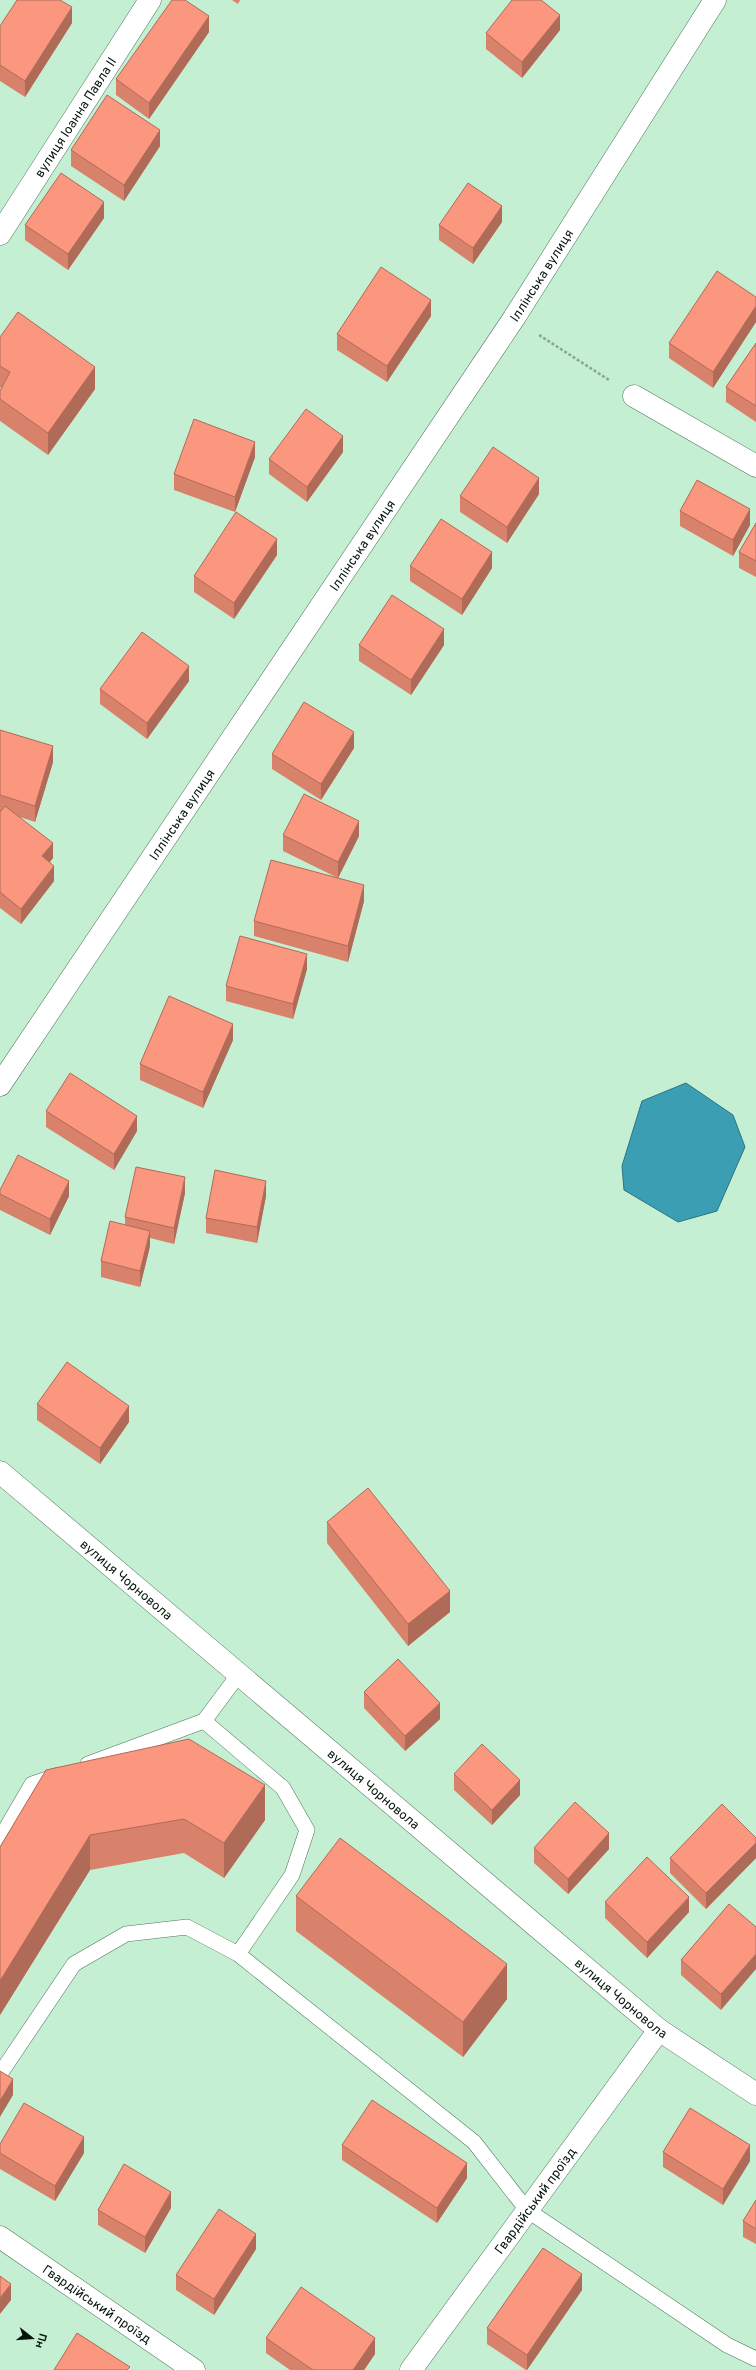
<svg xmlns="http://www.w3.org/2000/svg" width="756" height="2370" font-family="Overpass,sans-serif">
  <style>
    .water { fill: #3c9eb3; stroke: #2c7581 }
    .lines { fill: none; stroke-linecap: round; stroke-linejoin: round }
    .service-casing { stroke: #50765c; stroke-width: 16 }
    .minor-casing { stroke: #50765c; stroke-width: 23 }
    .secondary-casing { stroke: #50765c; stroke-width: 23 }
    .primary-casing { stroke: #50765c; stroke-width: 23 }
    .path { stroke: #85a68f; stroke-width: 2.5; stroke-dasharray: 3 2; stroke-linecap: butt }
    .service { stroke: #fff; stroke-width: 15 }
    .minor { stroke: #fff; stroke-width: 22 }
    .secondary { stroke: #fff; stroke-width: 22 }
    .primary { stroke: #fff; stroke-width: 22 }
    .wall { fill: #d8826c }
    .shaded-wall { fill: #b06a58 }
    .building { fill: #fb977e; stroke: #b06a58 }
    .labels { text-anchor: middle; stroke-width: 4; stroke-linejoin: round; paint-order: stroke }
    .street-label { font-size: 13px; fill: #06140b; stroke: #c5efd2 }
  </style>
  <rect width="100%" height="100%" fill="#c5efd2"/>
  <path class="water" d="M 686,1083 L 733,1115 L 745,1147 L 717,1211 L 678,1222 L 624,1190 L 622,1166 L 642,1101 Z"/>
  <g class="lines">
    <defs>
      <path id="service" d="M 204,1721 L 283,1788 L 307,1830 L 292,1875 L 238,1954
        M 88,1764 L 204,1721 L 239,1674
        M 0,1839 L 32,1784 L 58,1775
        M 0,2070 L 2,2071 L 74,1964 L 126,1934 L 187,1927 L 238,1954 L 474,2142 L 527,2210 L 727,2345 L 756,2359"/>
      <g id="minor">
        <path id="s1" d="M 0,234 L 150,0"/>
        <path d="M 634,396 L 756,466"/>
        <path id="s2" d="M 0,2237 L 194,2370"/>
        <path id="s3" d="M 411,2370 L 659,2030"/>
      </g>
      <g id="secondary">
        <path id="s4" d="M 0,1472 L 659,2030 L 756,2094"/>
      </g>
      <g id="primary">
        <path id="s5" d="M 0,1085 L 514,318 L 715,0"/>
      </g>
    </defs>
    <use href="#service" class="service-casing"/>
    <use href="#minor" class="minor-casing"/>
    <use href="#secondary" class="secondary-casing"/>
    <use href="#primary" class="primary-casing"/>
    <path class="path" d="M 539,335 L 609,380"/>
    <use href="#service" class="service"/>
    <use href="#minor" class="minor"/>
    <use href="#secondary" class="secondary"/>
    <use href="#primary" class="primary"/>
  </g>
  <path class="wall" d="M 232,0 L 240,0 L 238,4 Z
    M 72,23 L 25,97 L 0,81 L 0,26 Z
    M 560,30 L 522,78 L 486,49 L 486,33 Z
    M 209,32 L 149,119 L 116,95 L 116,79 Z
    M 160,146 L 124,201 L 71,166 L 71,150 Z
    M 104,218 L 68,270 L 25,240 L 25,225 Z
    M 502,222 L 473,264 L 439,240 L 439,225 Z
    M 756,297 L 756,322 L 713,388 L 669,358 L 669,343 Z
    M 431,316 L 387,382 L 337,350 L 337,334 Z
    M 0,337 L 95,389 L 48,455 L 0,421 L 0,391 L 1,388 L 0,387 Z
    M 756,343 L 756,422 L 726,402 L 726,387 Z
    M 343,452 L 307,502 L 269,474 L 269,459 Z
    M 255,457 L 235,512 L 174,490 L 174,474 Z
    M 539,494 L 507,543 L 460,512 L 460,496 Z
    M 680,511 L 750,525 L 733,556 L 680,526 Z
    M 756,523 L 756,577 L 739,568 L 739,552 Z
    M 277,555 L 234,619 L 194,592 L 194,576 Z
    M 410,566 L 492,568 L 462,615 L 410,581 Z
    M 359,645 L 444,645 L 411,695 L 359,661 Z
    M 189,681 L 147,739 L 100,704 L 100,689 Z
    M 0,730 L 53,762 L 35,822 L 20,817 L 53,858 L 50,862 L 54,881 L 21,924 L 0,908 L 0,812 L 1,811 L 0,811 Z
    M 354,748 L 321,800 L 272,769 L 272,754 Z
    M 283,835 L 359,836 L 338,878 L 364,901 L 348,962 L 254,936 L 254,921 L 338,878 L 283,851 Z
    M 307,969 L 293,1019 L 226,1001 L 226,986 Z
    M 233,1040 L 203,1108 L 140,1080 L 140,1064 Z
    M 46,1111 L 137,1131 L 114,1170 L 46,1127 Z
    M 0,1190 L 69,1196 L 50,1235 L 0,1210 Z
    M 185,1193 L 174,1244 L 150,1238 L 150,1246 L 140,1287 L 101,1277 L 101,1261 L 125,1225 L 125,1217 Z
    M 266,1196 L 257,1243 L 206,1233 L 206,1218 Z
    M 37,1404 L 129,1422 L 100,1464 L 37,1420 Z
    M 327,1522 L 450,1612 L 408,1646 L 327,1543 Z
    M 364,1692 L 440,1719 L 405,1751 L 364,1708 Z
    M 46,1770 L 265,1820 L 224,1878 L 184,1853 L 90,1870 L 0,2015 L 0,1847 Z
    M 454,1774 L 520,1795 L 492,1825 L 454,1790 Z
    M 756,1838 L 756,1858 L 706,1909 L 670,1873 L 670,1858 Z
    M 534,1848 L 609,1849 L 568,1894 L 534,1863 Z
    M 296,1896 L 507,1999 L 463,2057 L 296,1931 Z
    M 605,1902 L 689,1912 L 647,1958 L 605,1918 Z
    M 729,1904 L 721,2010 L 681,1975 L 681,1960 Z
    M 0,2144 L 84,2153 L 55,2201 L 0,2169 Z
    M 342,2145 L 467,2178 L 437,2223 L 342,2160 Z
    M 663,2152 L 750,2161 L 723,2205 L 663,2167 Z
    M 756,2200 L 756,2244 L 743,2237 L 743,2221 Z
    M 171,2208 L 145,2253 L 98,2225 L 98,2210 Z
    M 256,2249 L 214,2315 L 176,2290 L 176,2275 Z
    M 582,2290 L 527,2370 L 526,2370 L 487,2344 L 487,2328 Z
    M 266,2338 L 375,2354 L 364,2370 L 290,2370 L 266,2353 Z"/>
  <path class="shaded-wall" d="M 72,7 L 72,23 L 25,97 L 25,81 Z
    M 560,15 L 560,30 L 522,78 L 522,62 Z
    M 209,16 L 209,32 L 149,119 L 149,103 Z
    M 160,130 L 160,146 L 124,201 L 124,185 Z
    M 104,202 L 104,218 L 68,270 L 68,254 Z
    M 502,206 L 502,222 L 473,264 L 473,248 Z
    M 431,300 L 431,316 L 387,382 L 387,366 Z
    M 756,306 L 756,322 L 713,388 L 713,372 Z
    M 95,367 L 95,389 L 48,455 L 48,433 Z
    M 343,436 L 343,452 L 307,502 L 307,487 Z
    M 255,442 L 255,457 L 235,512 L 235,497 Z
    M 539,478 L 539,494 L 507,543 L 507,527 Z
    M 750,509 L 750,525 L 733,556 L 733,540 Z
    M 277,539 L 277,555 L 234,619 L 234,603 Z
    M 492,552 L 492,568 L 462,615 L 462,599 Z
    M 444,629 L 444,645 L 411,695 L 411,680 Z
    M 189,666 L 189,681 L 147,739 L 147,723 Z
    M 354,732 L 354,748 L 321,800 L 321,784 Z
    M 53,746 L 53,762 L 35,822 L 35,806 Z
    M 359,821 L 359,836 L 338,878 L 338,862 Z
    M 53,843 L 53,858 L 42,871 L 42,856 Z
    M 54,866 L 54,881 L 21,924 L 21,909 Z
    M 364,885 L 364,901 L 348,962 L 348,946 Z
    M 307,954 L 307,969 L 293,1019 L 293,1004 Z
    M 233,1024 L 233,1040 L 203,1108 L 203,1092 Z
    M 137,1116 L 137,1131 L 114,1170 L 114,1154 Z
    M 185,1177 L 185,1193 L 174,1244 L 174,1228 Z
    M 69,1181 L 69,1196 L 50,1235 L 50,1219 Z
    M 266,1181 L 266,1196 L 257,1243 L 257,1227 Z
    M 150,1231 L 150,1246 L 140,1287 L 140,1271 Z
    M 129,1406 L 129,1422 L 100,1464 L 100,1448 Z
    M 450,1591 L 450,1612 L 408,1646 L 408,1624 Z
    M 440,1703 L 440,1719 L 405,1751 L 405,1736 Z
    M 520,1780 L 520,1795 L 492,1825 L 492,1810 Z
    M 265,1785 L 265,1820 L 224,1878 L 224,1843 Z
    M 609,1833 L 609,1849 L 568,1894 L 568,1879 Z
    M 90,1835 L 90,1870 L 0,2015 L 0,1981 Z
    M 756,1843 L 756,1858 L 706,1909 L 706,1893 Z
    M 689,1897 L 689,1912 L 647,1958 L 647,1942 Z
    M 756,1954 L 756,1969 L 721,2010 L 721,1994 Z
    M 507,1964 L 507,1999 L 463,2057 L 463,2022 Z
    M 13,2079 L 13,2095 L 0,2117 L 0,2101 Z
    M 84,2137 L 84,2153 L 55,2201 L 55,2186 Z
    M 750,2145 L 750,2161 L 723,2205 L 723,2189 Z
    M 467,2163 L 467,2178 L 437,2223 L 437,2208 Z
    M 171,2192 L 171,2208 L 145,2253 L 145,2237 Z
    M 256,2234 L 256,2249 L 214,2315 L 214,2299 Z
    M 582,2274 L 582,2290 L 527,2370 L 527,2355 Z
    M 11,2284 L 11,2300 L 0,2314 L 0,2298 Z
    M 375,2338 L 375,2354 L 364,2370 L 353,2370 Z"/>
  <path class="building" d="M 17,0 L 60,0 L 72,7 L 25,81 L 0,65 L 0,26 Z
    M 172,0 L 185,0 L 209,16 L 149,103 L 116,79 Z
    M 512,0 L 541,0 L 560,15 L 522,62 L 486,33 Z
    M 107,95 L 160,130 L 124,185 L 71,150 Z
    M 61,173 L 104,202 L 68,254 L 25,225 Z
    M 468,183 L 502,206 L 473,248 L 439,225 Z
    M 381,267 L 431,300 L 387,366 L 337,334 Z
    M 717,271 L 756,297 L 756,306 L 713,372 L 669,343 Z
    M 18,312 L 95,367 L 48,433 L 0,399 L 0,391 L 10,372 L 0,366 L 0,337 Z
    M 756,343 L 756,406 L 726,387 Z
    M 306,409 L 343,436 L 307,487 L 269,459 Z
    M 194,419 L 255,442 L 235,497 L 174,474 Z
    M 493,447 L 539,478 L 507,527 L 460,496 Z
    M 697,480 L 750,509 L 733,540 L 680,511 Z
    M 236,512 L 277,539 L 234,603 L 194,576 Z
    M 441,519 L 492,552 L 462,599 L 410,566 Z
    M 756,523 L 756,561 L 739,552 Z
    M 392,595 L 444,629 L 411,680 L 359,645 Z
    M 142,632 L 189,666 L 147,723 L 100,689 Z
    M 304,702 L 354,732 L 321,784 L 272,754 Z
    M 0,730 L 53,746 L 35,806 L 0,795 Z
    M 304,794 L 359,821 L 338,862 L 283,835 Z
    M 5,806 L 53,843 L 42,856 L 54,866 L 21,909 L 0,892 L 0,812 Z
    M 271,860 L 364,885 L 348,946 L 254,921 Z
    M 240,936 L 307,954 L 293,1004 L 226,986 Z
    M 169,996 L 233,1024 L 203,1092 L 140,1064 Z
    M 70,1073 L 137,1116 L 114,1154 L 46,1111 Z
    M 18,1155 L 69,1181 L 50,1219 L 0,1194 L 0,1190 Z
    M 136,1167 L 185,1177 L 174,1228 L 125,1217 Z
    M 215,1170 L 266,1181 L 257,1227 L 206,1218 Z
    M 110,1221 L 150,1231 L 140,1271 L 101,1261 Z
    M 67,1362 L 129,1406 L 100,1448 L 37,1404 Z
    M 368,1488 L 450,1591 L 408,1624 L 327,1522 Z
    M 398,1659 L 440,1703 L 405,1736 L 364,1692 Z
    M 189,1739 L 265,1785 L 224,1843 L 184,1819 L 90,1835 L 0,1981 L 0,1847 L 46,1770 Z
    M 482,1744 L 520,1780 L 492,1810 L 454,1774 Z
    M 575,1802 L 609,1833 L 568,1879 L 534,1848 Z
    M 722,1804 L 756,1838 L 756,1843 L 706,1893 L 670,1858 Z
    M 340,1838 L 507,1964 L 463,2022 L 296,1896 Z
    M 647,1857 L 689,1897 L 647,1942 L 605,1902 Z
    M 729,1904 L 756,1927 L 756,1954 L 721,1994 L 681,1960 Z
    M 0,2071 L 13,2079 L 0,2101 Z
    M 372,2100 L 467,2163 L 437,2208 L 342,2145 Z
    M 24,2103 L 84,2137 L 55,2186 L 0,2153 L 0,2144 Z
    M 690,2108 L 750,2145 L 723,2189 L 663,2152 Z
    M 124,2164 L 171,2192 L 145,2237 L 98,2210 Z
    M 756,2200 L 756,2229 L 743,2221 Z
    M 219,2209 L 256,2234 L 214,2299 L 176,2275 Z
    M 543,2248 L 582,2274 L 527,2355 L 487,2328 Z
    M 0,2276 L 11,2284 L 0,2298 Z
    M 301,2287 L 375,2338 L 353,2370 L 313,2370 L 266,2338 Z
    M 77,2333 L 130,2367 L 127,2370 L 54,2370 Z"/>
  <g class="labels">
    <g class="street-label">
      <text dy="5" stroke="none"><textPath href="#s1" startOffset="139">вулиця Іоанна Павла II</textPath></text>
      <text dy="5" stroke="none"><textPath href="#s5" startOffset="974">Іллінська вулиця</textPath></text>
      <text dy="5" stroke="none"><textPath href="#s5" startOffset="650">Іллінська вулиця</textPath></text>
      <text dy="5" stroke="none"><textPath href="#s5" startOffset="326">Іллінська вулиця</textPath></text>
      <text dy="5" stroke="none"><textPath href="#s4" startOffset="166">вулиця Чорновола</textPath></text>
      <text dy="5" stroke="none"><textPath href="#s4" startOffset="490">вулиця Чорновола</textPath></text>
      <text dy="5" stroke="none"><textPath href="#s4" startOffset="814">вулиця Чорновола</textPath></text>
      <text dy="5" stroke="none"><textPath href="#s3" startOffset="210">Гвардійський проїзд</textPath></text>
      <text dy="5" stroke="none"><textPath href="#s2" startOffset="118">Гвардійський проїзд</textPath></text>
    </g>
  </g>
  <g transform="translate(32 2338) rotate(107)" stroke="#c5efd2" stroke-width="3" paint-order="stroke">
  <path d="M0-3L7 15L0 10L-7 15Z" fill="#06140b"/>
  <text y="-6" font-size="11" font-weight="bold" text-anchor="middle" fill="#06140b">Пн</text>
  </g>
</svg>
